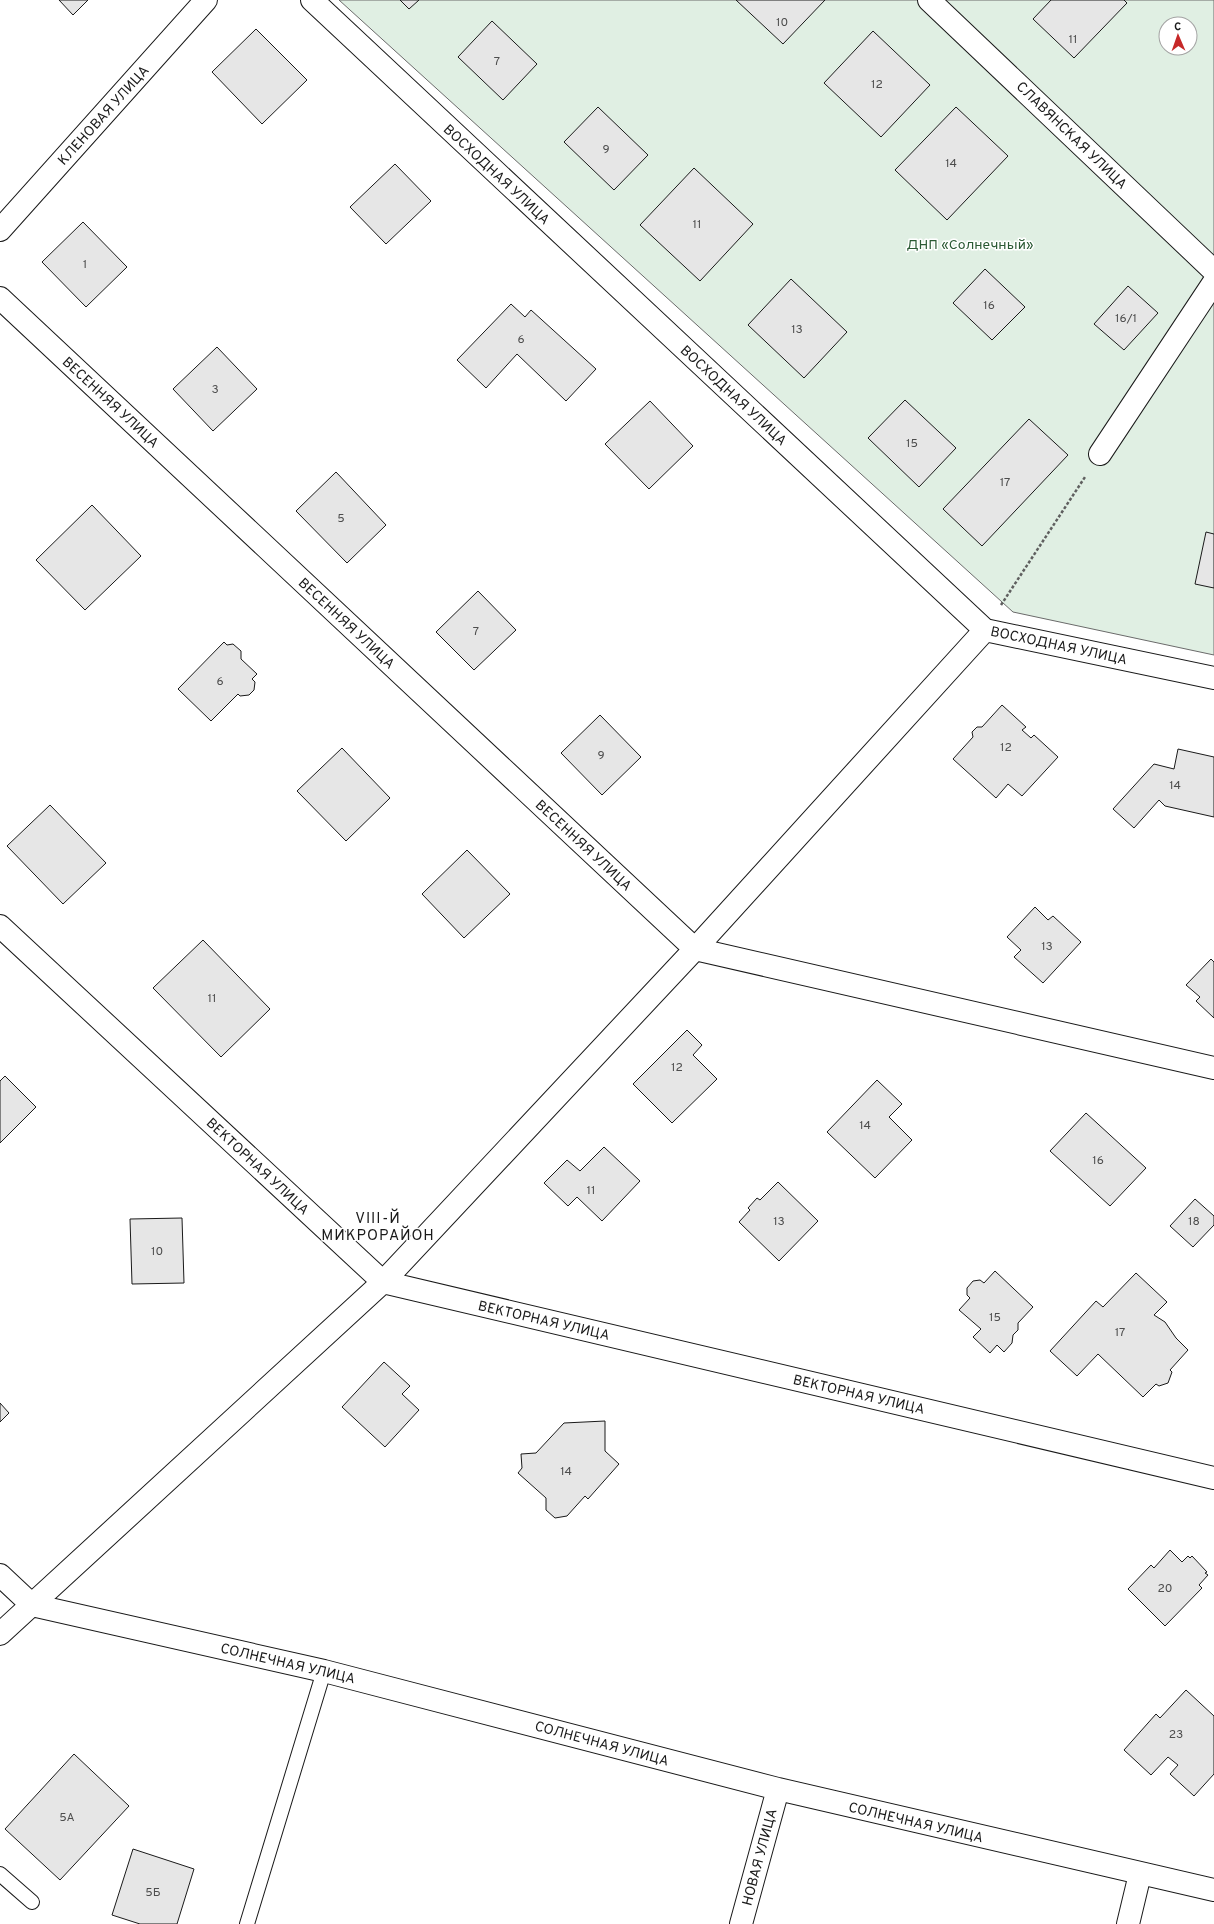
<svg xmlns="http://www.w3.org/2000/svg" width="1214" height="1924" font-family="Overpass,sans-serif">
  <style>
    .green { fill: #e0efe3; stroke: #6a6a6a; fill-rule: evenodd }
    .building { fill: #e6e6e6; stroke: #1a1a1a }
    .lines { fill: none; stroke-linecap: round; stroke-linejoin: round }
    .service-casing { stroke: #1a1a1a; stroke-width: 16 }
    .minor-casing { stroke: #1a1a1a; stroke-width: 24 }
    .path { stroke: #5f5f5f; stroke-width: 2.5; stroke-dasharray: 3 2; stroke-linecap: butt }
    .service { stroke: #fff; stroke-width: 14 }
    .minor { stroke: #fff; stroke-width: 22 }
    .labels { text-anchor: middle; stroke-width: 3; stroke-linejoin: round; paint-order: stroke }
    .number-label { font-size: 12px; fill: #4d4d4d }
    .street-label { font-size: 14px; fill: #1a1a1a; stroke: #fff }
    .park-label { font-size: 14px; fill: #2b5a34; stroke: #fff }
    .neighbourhood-label { font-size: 15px; letter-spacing: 1px; fill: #1a1a1a; stroke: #fff }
  </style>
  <rect width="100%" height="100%" fill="#fff"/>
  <path class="green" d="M 339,0 L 1214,0 L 1214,655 L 1013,612 ZM 1166,24 L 1190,24 L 1190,48 L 1166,48 Z"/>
  <path class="building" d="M 59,0 L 88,0 L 73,15 Z
    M 400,0 L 419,0 L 409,9 Z
    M 736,0 L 825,0 L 783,44 Z
    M 1051,0 L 1124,0 L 1127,3 L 1074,58 L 1033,19 Z
    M 492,21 L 537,64 L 503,100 L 458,57 Z
    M 256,29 L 307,80 L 262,124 L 212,72 Z
    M 873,31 L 930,85 L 881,137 L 824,83 Z
    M 598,107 L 648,155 L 614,190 L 564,142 Z
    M 956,107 L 1008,156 L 947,220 L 895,170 Z
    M 395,164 L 431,201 L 386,244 L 350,207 Z
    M 694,168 L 753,224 L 700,281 L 640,225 Z
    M 83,222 L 127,267 L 86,307 L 42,262 Z
    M 985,269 L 1025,307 L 992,340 L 953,303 Z
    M 791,279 L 847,332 L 804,378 L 748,325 Z
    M 1128,286 L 1158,313 L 1124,350 L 1094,324 Z
    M 511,304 L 525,317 L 531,310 L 596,369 L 566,401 L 517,354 L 486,388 L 457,360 Z
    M 217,347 L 257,389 L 213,431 L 173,389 Z
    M 905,400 L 956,448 L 919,487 L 868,438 Z
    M 650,401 L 693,446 L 649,489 L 605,444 Z
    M 1029,419 L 1068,455 L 982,546 L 943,509 Z
    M 336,472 L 386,525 L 347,563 L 296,511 Z
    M 92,505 L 141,556 L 85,610 L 36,560 Z
    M 1206,532 L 1214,534 L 1214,588 L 1195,584 Z
    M 478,591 L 516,630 L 474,670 L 436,632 Z
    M 224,642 L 227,645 L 233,644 L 241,651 L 241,659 L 257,674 L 252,679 L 255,682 L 254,690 L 249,695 L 240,696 L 238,694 L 211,721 L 178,689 Z
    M 1002,705 L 1026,727 L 1022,730 L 1031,738 L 1034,735 L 1058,757 L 1022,796 L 1008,784 L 996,798 L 953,759 L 973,737 L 972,732 L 977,727 L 982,727 Z
    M 600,715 L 641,757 L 602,795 L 561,753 Z
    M 342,748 L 390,798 L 346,841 L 297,791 Z
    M 1178,749 L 1214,757 L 1214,817 L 1165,806 L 1159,800 L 1134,828 L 1113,809 L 1154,764 L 1174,769 Z
    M 50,805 L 106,863 L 63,904 L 7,846 Z
    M 467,850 L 510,894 L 464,938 L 422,894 Z
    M 1035,907 L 1048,920 L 1053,916 L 1081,942 L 1043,983 L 1014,957 L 1021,950 L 1007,937 Z
    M 203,940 L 270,1009 L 221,1057 L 153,988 Z
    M 1211,959 L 1214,962 L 1214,1018 L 1196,1001 L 1200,997 L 1186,985 Z
    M 687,1030 L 702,1045 L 693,1055 L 717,1079 L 672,1123 L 633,1084 Z
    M 5,1076 L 36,1107 L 0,1143 L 0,1081 Z
    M 877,1080 L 902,1104 L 889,1117 L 912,1140 L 875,1178 L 827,1132 Z
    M 1086,1113 L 1146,1168 L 1110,1206 L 1050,1151 Z
    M 604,1147 L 640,1181 L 602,1221 L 577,1197 L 568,1206 L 544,1183 L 567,1160 L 580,1171 Z
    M 778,1182 L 818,1221 L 779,1261 L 739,1222 L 750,1210 L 748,1208 L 757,1198 L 760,1200 Z
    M 1195,1199 L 1214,1216 L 1214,1225 L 1193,1247 L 1170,1226 Z
    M 182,1218 L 184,1283 L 132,1284 L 130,1219 Z
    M 995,1271 L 1033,1307 L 1018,1323 L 1018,1330 L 1013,1335 L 1012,1343 L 1004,1352 L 997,1345 L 990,1353 L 973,1337 L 981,1329 L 959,1310 L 970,1298 L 967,1295 L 967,1288 L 973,1281 L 980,1280 L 984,1283 Z
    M 1136,1273 L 1167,1302 L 1154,1315 L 1165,1322 L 1176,1338 L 1188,1350 L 1170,1370 L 1172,1372 L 1168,1383 L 1159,1386 L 1156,1384 L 1143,1397 L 1098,1354 L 1077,1376 L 1050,1351 L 1096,1301 L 1103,1307 Z
    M 384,1362 L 410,1386 L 402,1394 L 419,1410 L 385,1447 L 342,1407 Z
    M 0,1403 L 9,1413 L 0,1422 Z
    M 605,1421 L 605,1451 L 619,1464 L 588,1499 L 585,1496 L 567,1516 L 555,1518 L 546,1510 L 546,1498 L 518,1473 L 522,1468 L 521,1454 L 536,1453 L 564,1423 Z
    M 1170,1550 L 1182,1562 L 1188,1556 L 1190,1558 L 1192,1556 L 1207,1572 L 1205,1573 L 1208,1575 L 1199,1585 L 1202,1588 L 1165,1626 L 1128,1589 L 1151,1565 L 1154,1568 Z
    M 1186,1690 L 1214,1716 L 1214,1774 L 1194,1796 L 1170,1774 L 1178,1765 L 1168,1757 L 1151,1775 L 1124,1750 L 1156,1714 L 1160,1718 Z
    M 74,1754 L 129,1806 L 60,1880 L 5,1829 Z
    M 133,1849 L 194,1869 L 177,1924 L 140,1924 L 112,1915 Z"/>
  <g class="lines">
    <defs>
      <path id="service" d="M 0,1874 L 32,1902
        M 247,1924 L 324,1671"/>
      <path id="minor" d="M 312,0 L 985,630 L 1214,678
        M 929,0 L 1214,271
        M 0,230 L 206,0
        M 0,298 L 695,949 L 1214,1068
        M 1100,454 L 1214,282
        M 0,926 L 383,1282 L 1214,1478
        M 0,1575 L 32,1605 L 324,1671 L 778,1789 L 1214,1890
        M 0,1634 L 383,1282 L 695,949 L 985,630
        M 741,1924 L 778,1789
        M 1128,1924 L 1140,1874"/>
    </defs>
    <use href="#service" class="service-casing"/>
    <use href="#minor" class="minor-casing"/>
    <path class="path" d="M 1001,605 L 1085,477"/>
    <use href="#service" class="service"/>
    <use href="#minor" class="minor"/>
  </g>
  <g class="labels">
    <g class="number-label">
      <text x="782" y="26">10</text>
      <text x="1073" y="43">11</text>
      <text x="497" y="65">7</text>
      <text x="877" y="88">12</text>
      <text x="606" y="153">9</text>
      <text x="951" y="167">14</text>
      <text x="697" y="228">11</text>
      <text x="85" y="268">1</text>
      <text x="989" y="309">16</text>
      <text x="1126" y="322">16/1</text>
      <text x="797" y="333">13</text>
      <text x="521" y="343">6</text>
      <text x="215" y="393">3</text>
      <text x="912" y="447">15</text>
      <text x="1005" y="486">17</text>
      <text x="341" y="522">5</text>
      <text x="476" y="635">7</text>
      <text x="220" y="685">6</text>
      <text x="1006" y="751">12</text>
      <text x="601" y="759">9</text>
      <text x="1175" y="789">14</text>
      <text x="1047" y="950">13</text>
      <text x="212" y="1002">11</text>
      <text x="677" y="1071">12</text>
      <text x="865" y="1129">14</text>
      <text x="1098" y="1164">16</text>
      <text x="591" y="1194">11</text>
      <text x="779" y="1225">13</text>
      <text x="1194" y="1225">18</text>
      <text x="157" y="1255">10</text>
      <text x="995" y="1321">15</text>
      <text x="1120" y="1336">17</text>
      <text x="566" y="1475">14</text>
      <text x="1165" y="1592">20</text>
      <text x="1176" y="1738">23</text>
      <text x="67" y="1821">5А</text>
      <text x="153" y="1896">5Б</text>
    </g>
    <g class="street-label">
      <text transform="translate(103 115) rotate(-48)" y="5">КЛЕНОВАЯ УЛИЦА</text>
      <text transform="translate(1072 135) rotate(44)" y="5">СЛАВЯНСКАЯ УЛИЦА</text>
      <text transform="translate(497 174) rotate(43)" y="5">ВОСХОДНАЯ УЛИЦА</text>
      <text transform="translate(734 395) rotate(43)" y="5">ВОСХОДНАЯ УЛИЦА</text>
      <text transform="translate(111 402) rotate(43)" y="5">ВЕСЕННЯЯ УЛИЦА</text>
      <text transform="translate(347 623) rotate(43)" y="5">ВЕСЕННЯЯ УЛИЦА</text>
      <text transform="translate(1059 645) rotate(12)" y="5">ВОСХОДНАЯ УЛИЦА</text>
      <text transform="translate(584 845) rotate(43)" y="5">ВЕСЕННЯЯ УЛИЦА</text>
      <text transform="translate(258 1166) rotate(43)" y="5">ВЕКТОРНАЯ УЛИЦА</text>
      <text transform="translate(544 1320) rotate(13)" y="5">ВЕКТОРНАЯ УЛИЦА</text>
      <text transform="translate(859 1394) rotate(13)" y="5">ВЕКТОРНАЯ УЛИЦА</text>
      <text transform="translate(288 1663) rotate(13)" y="5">СОЛНЕЧНАЯ УЛИЦА</text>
      <text transform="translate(602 1743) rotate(15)" y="5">СОЛНЕЧНАЯ УЛИЦА</text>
      <text transform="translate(916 1822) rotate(13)" y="5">СОЛНЕЧНАЯ УЛИЦА</text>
      <text transform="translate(759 1857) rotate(-75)" y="5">НОВАЯ УЛИЦА</text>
    </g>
    <g class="park-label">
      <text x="970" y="249">ДНП «Солнечный»</text>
    </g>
    <g class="neighbourhood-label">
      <text x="378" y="1223">VIII-Й<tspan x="378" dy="17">МИКРОРАЙОН</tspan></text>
    </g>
  </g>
  <g transform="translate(1178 36) rotate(358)"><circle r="19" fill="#ffffff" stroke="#a3a3a3"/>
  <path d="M0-3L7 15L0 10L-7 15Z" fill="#c62828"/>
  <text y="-6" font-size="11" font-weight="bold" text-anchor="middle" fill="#1a1a1a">С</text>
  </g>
</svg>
